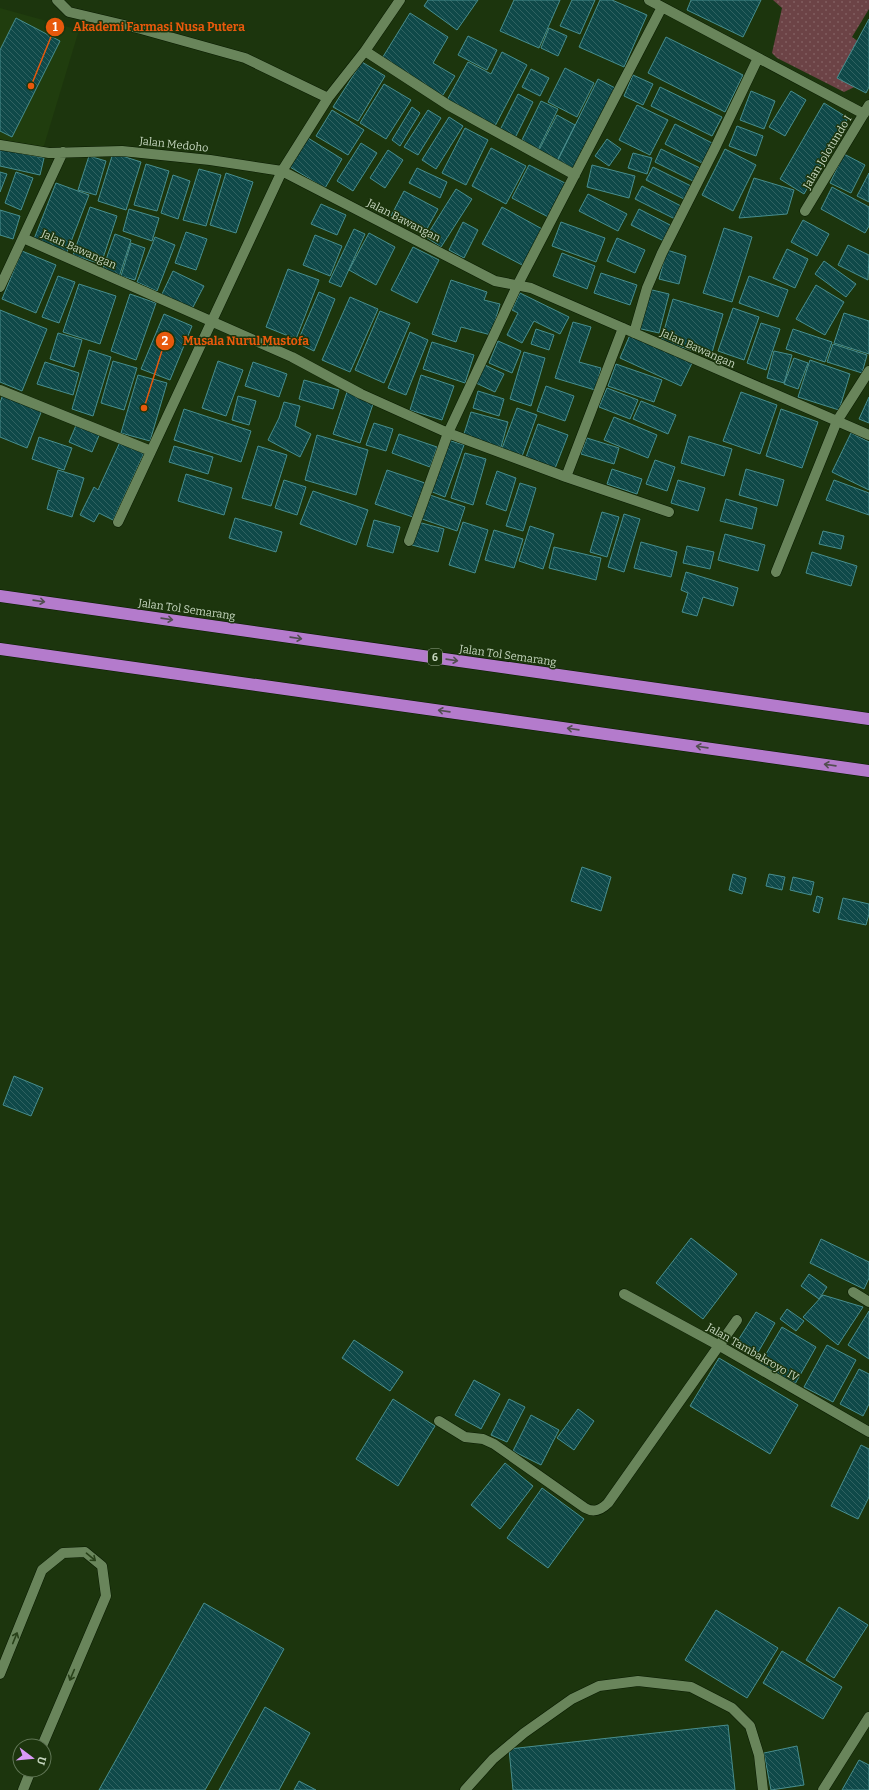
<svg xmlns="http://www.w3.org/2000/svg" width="869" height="1790" font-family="Bitter,serif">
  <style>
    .built { fill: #203d0e }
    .green { fill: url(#green-dots) }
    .building { fill: url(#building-back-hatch); stroke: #488e8e }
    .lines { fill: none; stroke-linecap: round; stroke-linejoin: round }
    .minor-casing { stroke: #091b01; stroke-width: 11 }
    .highway-casing { stroke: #091b01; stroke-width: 13 }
    .minor { stroke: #69855b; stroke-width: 10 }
    .highway { stroke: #b47bcc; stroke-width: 12 }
    .oneway { stroke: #514e50 }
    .oneway2 { stroke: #284119 }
    .labels { text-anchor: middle; stroke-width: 3; stroke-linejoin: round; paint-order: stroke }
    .shield { fill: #1c350d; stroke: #94a68a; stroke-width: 1 }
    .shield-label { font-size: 10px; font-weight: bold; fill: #c7d7c0 }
    .street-label { font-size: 11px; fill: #c7d7c0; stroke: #1c350d }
    .leader { fill: none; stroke: #e8590c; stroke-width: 1.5 }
    .callout-dot { fill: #e8590c; stroke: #1c350d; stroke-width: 1.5 }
    .mark-label { font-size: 12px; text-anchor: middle; font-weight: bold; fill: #fff }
    .callout-label { font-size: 12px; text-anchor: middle; font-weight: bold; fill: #e8590c; stroke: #1c350d; stroke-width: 3; stroke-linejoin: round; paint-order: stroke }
  </style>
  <defs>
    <pattern id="green-dots" width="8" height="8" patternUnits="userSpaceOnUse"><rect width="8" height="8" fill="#6c4346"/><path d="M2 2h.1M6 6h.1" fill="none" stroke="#805d5f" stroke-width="1.8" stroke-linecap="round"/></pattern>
    <pattern id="building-back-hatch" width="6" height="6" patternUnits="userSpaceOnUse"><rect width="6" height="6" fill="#0f4949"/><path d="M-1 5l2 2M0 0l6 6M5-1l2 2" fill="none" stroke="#306261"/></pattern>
  </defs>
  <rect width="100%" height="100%" fill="#1c350d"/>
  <path class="built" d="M 0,8 L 79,30 L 43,149 L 0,142 Z"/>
  <path class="green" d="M 773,0 L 869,0 L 869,9 L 852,37 L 863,45 L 869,80 L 844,92 L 777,58 L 772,53 L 782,8 Z"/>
  <path class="building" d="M 428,0 L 478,0 L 457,30 L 424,6 Z
    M 514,0 L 560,0 L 539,48 L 500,31 Z
    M 572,0 L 595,0 L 580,34 L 560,26 Z
    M 600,0 L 612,0 L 647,15 L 624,67 L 579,47 Z
    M 691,0 L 761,0 L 743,37 L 687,10 Z
    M 410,13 L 448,37 L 433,63 L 455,76 L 441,98 L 381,60 Z
    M 16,18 L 60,41 L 12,137 L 0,131 L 0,50 Z
    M 869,19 L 869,87 L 866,93 L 837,78 Z
    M 549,28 L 567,36 L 558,56 L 541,48 Z
    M 468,36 L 497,50 L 487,70 L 458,55 Z
    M 666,37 L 743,75 L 725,112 L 648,73 Z
    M 502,52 L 527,65 L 494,128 L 446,102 L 468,62 L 491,74 Z
    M 362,62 L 385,76 L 358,121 L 333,107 Z
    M 565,68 L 594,83 L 577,117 L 548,102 Z
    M 531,69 L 549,78 L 540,96 L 522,87 Z
    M 633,75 L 653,84 L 643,105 L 624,96 Z
    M 598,79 L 617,89 L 576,170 L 558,160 Z
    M 384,84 L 411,100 L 386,139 L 360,123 Z
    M 660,87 L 722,117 L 712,136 L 651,106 Z
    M 751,91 L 775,101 L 764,129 L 740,120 Z
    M 791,91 L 806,100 L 785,136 L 769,127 Z
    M 518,94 L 533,102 L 514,140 L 499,132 Z
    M 541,101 L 558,109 L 537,152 L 520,144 Z
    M 824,103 L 848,118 L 804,194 L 780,179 Z
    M 637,105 L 668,120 L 650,155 L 619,140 Z
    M 412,107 L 420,113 L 400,146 L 392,140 Z
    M 332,110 L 364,130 L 348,155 L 316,136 Z
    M 428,110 L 441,118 L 418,155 L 404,147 Z
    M 557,115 L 575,125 L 557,161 L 538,152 Z
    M 449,117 L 463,126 L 436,169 L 422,160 Z
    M 675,124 L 714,144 L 704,164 L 665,144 Z
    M 737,126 L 763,136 L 756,156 L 729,146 Z
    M 465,128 L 488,140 L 466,185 L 442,173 Z
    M 308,138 L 342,159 L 325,188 L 290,167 Z
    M 607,139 L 621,149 L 609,166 L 595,156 Z
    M 361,143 L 377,153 L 353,191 L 337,181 Z
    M 491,148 L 526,166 L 506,204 L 472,186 Z
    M 0,149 L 44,158 L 40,175 L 0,166 Z
    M 661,149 L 700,168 L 693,181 L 655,162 Z
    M 725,149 L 756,165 L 733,211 L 702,195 Z
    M 388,150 L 403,160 L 385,188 L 370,178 Z
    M 113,153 L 141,162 L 126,210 L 98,201 Z
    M 633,153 L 652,158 L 647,174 L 628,168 Z
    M 844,154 L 865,165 L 851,193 L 830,183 Z
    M 89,156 L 106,161 L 96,195 L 78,190 Z
    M 146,164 L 169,171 L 157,211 L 134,205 Z
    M 529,165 L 569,185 L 552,219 L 512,198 Z
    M 592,165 L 635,176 L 629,198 L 587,187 Z
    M 653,167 L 693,187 L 686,200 L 646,180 Z
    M 417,168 L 447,182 L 440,198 L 409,183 Z
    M 199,169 L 221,175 L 206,226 L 183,220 Z
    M 0,172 L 7,174 L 0,192 Z
    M 16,172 L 33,178 L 21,210 L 5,203 Z
    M 226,173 L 253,182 L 236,233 L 210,225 Z
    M 869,173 L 869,202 L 857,196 Z
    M 173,175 L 190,181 L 178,219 L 161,213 Z
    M 754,178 L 794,190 L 787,214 L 739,218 Z
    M 56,183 L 89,195 L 67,252 L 34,239 Z
    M 642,186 L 681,206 L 675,219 L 635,199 Z
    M 832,187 L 869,207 L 869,226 L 865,233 L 821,209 Z
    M 456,189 L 472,199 L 441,247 L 426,237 Z
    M 404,191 L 438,209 L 424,234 L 391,216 Z
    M 588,194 L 627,214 L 618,231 L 579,211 Z
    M 321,204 L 346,215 L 337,235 L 311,224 Z
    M 90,207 L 117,216 L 101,264 L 73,255 Z
    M 502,207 L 544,230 L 524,266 L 482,244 Z
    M 129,209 L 159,218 L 152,241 L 123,231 Z
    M 639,209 L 672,226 L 664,241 L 631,225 Z
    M 0,210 L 20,216 L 13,239 L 0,235 Z
    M 803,220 L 829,234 L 817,256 L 791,242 Z
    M 463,222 L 478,230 L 464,258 L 449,250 Z
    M 561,222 L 605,238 L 596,262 L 552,246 Z
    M 724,228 L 752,237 L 732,302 L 703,293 Z
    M 354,229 L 365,234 L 341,287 L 329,282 Z
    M 186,232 L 207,239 L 196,270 L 175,263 Z
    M 369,233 L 395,247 L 376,285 L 349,270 Z
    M 115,234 L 131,240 L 119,277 L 102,271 Z
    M 315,235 L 342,246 L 330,276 L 303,265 Z
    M 155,237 L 175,245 L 157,291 L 137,282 Z
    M 617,238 L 645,250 L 635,273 L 607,261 Z
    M 131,243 L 145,248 L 135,280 L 121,276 Z
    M 848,245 L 869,255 L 868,280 L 838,265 Z
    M 413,247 L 439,260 L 417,303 L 391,290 Z
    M 787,249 L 808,259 L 795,288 L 773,278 Z
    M 667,250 L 686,256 L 679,284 L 659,279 Z
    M 22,251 L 56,265 L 36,313 L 2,299 Z
    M 562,253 L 595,266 L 587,289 L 553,276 Z
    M 824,261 L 856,284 L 846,297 L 815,274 Z
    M 288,269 L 319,280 L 296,339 L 266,327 Z
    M 173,271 L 204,286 L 192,309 L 162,294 Z
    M 601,273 L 637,285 L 630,305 L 594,293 Z
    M 58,276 L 75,282 L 59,323 L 42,317 Z
    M 749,276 L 788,290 L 778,317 L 739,303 Z
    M 451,280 L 487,292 L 484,300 L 500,304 L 491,335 L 461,327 L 456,342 L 432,334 Z
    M 79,284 L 116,296 L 100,344 L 63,332 Z
    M 816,285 L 844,302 L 825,335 L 796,319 Z
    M 648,289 L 669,294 L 659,333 L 637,328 Z
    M 319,292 L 335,299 L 314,351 L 297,343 Z
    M 520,293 L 569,317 L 560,334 L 534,321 L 522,343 L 507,335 L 518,313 L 512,310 Z
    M 130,294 L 156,303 L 136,360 L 111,351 Z
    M 350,297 L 378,309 L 350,372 L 322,360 Z
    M 673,299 L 723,314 L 711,356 L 661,341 Z
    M 733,308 L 759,317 L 744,360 L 718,351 Z
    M 0,310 L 47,329 L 22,391 L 0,382 Z
    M 380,311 L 410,323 L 384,383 L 355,370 Z
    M 844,313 L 869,321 L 869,354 L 834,343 Z
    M 164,314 L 192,326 L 170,380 L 141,369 Z
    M 573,322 L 591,327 L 579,362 L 601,368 L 595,390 L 555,378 Z
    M 761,323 L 780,329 L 766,370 L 747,363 Z
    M 536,329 L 554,335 L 549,350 L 531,344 Z
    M 793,329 L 832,342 L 825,362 L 786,349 Z
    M 410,332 L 428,340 L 406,395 L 388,388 Z
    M 58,333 L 82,340 L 74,367 L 50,359 Z
    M 630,335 L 692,363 L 681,386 L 620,358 Z
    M 498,341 L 521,351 L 512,373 L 489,363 Z
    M 432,342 L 474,355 L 465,383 L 423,369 Z
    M 833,344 L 867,355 L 862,373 L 827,362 Z
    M 89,350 L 111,357 L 93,416 L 72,409 Z
    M 774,351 L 792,355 L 784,383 L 767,378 Z
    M 524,352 L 545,358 L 531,406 L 510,399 Z
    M 794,358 L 808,363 L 798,389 L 784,384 Z
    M 810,360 L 850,374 L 839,410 L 798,397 Z
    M 113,361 L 137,368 L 124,410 L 101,403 Z
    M 218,361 L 243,370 L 226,416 L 202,408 Z
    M 45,362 L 79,373 L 73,395 L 37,384 Z
    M 253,362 L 287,374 L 279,397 L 245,386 Z
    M 616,364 L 662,380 L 654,402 L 608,386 Z
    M 485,365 L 504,374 L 495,392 L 476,383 Z
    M 138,375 L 167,383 L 150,441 L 121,433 Z
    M 421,375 L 454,386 L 442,420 L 410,410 Z
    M 304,380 L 339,390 L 333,409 L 299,399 Z
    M 546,386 L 574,396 L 565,421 L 537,411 Z
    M 607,388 L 638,400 L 630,419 L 599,407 Z
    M 478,391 L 504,399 L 499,416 L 473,408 Z
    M 347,392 L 374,401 L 360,443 L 333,434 Z
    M 741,392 L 777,405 L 760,454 L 723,441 Z
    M 3,394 L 42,410 L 27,448 L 0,437 L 0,403 Z
    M 238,396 L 256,401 L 249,425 L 232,420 Z
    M 869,397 L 869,423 L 859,419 Z
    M 641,401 L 676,415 L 668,434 L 633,419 Z
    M 284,402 L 300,406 L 295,426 L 311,434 L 300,457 L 268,440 L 279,418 Z
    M 517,408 L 537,415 L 521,459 L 501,451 Z
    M 184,409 L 251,431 L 241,462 L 174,440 Z
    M 781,409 L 818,422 L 802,468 L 766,456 Z
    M 471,412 L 508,422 L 501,447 L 463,437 Z
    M 614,417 L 657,435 L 648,458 L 604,440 Z
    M 77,423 L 100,433 L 92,452 L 69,442 Z
    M 374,423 L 393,429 L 386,451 L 366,445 Z
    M 538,424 L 568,435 L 554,471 L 525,460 Z
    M 851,433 L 869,442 L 869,490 L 832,472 Z
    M 399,434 L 437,447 L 430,467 L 392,453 Z
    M 317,435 L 368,450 L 356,495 L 305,480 Z
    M 689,436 L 732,449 L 724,476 L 681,463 Z
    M 39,437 L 72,448 L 64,470 L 32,459 Z
    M 587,438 L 619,448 L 614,464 L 581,454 Z
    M 448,440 L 464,445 L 445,497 L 430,491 Z
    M 120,442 L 144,453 L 113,520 L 99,513 L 94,522 L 80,515 L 94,487 L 98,490 Z
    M 174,446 L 213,457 L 208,474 L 169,462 Z
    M 258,446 L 287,455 L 271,506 L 242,498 Z
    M 465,453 L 486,459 L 473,505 L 451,498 Z
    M 655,460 L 675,467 L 667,491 L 646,484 Z
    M 612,469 L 642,479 L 637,494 L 607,484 Z
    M 746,469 L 784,480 L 777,506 L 739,495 Z
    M 58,470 L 84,478 L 72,517 L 47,509 Z
    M 387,470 L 425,483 L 413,517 L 375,504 Z
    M 497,471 L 516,478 L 506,511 L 486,504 Z
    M 186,474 L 232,488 L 224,515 L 178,501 Z
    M 284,480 L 306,487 L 297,515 L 275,508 Z
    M 678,480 L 705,488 L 698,511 L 671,503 Z
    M 834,480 L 869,493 L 869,515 L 826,500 Z
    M 520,483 L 536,488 L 523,531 L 506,526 Z
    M 313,491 L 368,510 L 356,545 L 300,524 Z
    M 430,495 L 465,507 L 457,531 L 422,519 Z
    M 726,499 L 757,508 L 752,529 L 720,521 Z
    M 602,512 L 619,517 L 607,557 L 590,552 Z
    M 624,514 L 640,519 L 624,572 L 608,567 Z
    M 235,518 L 282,532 L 276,552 L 229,538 Z
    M 374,520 L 400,527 L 393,553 L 367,546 Z
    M 418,522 L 444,529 L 438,552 L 412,545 Z
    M 463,522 L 488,530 L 475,573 L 449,565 Z
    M 530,526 L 554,534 L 543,569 L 519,561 Z
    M 494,530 L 523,539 L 514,568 L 485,560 Z
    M 823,531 L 844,536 L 841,549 L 819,544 Z
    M 725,534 L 765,545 L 758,571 L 718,560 Z
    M 641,542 L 677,552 L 671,577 L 634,568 Z
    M 687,546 L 714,552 L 710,569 L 683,563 Z
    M 554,547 L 601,558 L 596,580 L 549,568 Z
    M 812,552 L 857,566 L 851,586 L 806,573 Z
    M 686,572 L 738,588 L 733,606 L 703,597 L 697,616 L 682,612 L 688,593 L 681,590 Z
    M 582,867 L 611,877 L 601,911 L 571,901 Z
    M 733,874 L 746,878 L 742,894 L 729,890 Z
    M 769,874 L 785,877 L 782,890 L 766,886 Z
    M 793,877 L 814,882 L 811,895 L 790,890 Z
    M 817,896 L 823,898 L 819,913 L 813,911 Z
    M 843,898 L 869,904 L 869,914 L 866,925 L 838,919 Z
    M 14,1076 L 43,1088 L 31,1116 L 3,1105 Z
    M 691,1238 L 737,1274 L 703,1319 L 656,1283 Z
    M 821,1239 L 869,1262 L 869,1278 L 864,1289 L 810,1263 Z
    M 809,1274 L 827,1287 L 819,1299 L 801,1286 Z
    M 823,1295 L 863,1307 L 838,1345 L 803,1317 Z
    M 787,1309 L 804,1321 L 796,1331 L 780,1319 Z
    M 869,1311 L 869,1359 L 848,1345 Z
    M 756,1312 L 775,1323 L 757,1354 L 737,1342 Z
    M 782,1327 L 816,1347 L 795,1384 L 760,1364 Z
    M 354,1340 L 403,1372 L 390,1391 L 342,1358 Z
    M 827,1345 L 856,1360 L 833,1402 L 804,1387 Z
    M 719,1358 L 798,1405 L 770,1454 L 690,1406 Z
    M 859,1369 L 869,1374 L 869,1404 L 863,1416 L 840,1404 Z
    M 474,1380 L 500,1394 L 481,1429 L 455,1415 Z
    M 393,1399 L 435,1426 L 398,1486 L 356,1459 Z
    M 509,1399 L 525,1407 L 507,1442 L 491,1435 Z
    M 578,1409 L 594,1421 L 574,1450 L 557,1438 Z
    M 531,1415 L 559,1430 L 541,1465 L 513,1451 Z
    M 861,1445 L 869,1449 L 869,1497 L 858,1519 L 831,1506 Z
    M 505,1463 L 533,1486 L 500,1529 L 471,1505 Z
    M 542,1488 L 584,1519 L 548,1568 L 507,1538 Z
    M 204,1603 L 284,1649 L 205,1790 L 99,1790 Z
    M 839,1607 L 868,1625 L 834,1678 L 806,1660 Z
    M 716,1610 L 778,1648 L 747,1698 L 685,1660 Z
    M 782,1651 L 842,1687 L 823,1719 L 763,1683 Z
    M 265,1707 L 310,1733 L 279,1790 L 219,1790 Z
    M 728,1725 L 735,1790 L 513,1790 L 509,1749 Z
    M 797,1746 L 804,1785 L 771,1790 L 764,1753 Z
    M 859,1760 L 869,1765 L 869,1790 L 842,1790 Z
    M 299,1781 L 316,1790 L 294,1790 Z"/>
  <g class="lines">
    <defs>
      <path id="minor" d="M 57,0 L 69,12 L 141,29 L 245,58 L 328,98
        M 649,0 L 864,114
        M 365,51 L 448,105 L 575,175
        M 0,145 L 49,153 L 122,151 L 210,160 L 282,171 L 495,281 L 531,288 L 869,435
        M 805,211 L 869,105
        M 23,238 L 292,357 L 361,394 L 448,433 L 566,477 L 669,512
        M 0,287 L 63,152
        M 634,333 L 647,288 L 662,253 L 715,148 L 758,58
        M 0,390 L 151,451
        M 566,477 L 623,328
        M 118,522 L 282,171 L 328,98 L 365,51 L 400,0
        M 409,541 L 448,433 L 517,286 L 662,7
        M 776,572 L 837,421 L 869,371
        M 853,1292 L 869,1302
        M 624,1294 L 718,1345 L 869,1432
        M 439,1421 L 465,1437 L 483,1439 L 494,1444 L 585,1508 C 594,1513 601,1510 608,1503 L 737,1320
        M 0,1674 L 42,1570 L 63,1553 L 85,1552 L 102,1566 L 106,1596 L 42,1746
        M 23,1790 L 31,1770
        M 465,1790 L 493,1759 L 524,1733 L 572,1699 L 599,1686 L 638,1681 L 691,1687 L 732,1708 L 750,1726 L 759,1755 L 763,1790
        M 823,1790 L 869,1717"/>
      <path id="highway" d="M 0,596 L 869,719
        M 0,649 L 869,771"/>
    </defs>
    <use href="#minor" class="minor-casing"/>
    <use href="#highway" class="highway-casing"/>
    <use href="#minor" class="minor"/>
    <use href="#highway" class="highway"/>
  </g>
  <defs><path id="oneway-shaft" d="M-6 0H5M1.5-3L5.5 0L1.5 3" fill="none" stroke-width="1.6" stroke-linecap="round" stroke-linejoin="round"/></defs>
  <g class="oneway">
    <use href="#oneway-shaft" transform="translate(39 601) rotate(8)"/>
    <use href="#oneway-shaft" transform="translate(167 619) rotate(8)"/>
    <use href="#oneway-shaft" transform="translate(296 638) rotate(8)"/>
    <use href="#oneway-shaft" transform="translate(452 660) rotate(8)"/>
    <use href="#oneway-shaft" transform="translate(444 711) rotate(-172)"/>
    <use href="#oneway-shaft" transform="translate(573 729) rotate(-172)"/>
    <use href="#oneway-shaft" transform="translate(702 747) rotate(-172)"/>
    <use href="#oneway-shaft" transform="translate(830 765) rotate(-172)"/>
  </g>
  <g class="oneway2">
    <use href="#oneway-shaft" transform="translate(91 1557) rotate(40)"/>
    <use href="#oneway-shaft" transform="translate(15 1638) rotate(-68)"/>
    <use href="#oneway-shaft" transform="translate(72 1675) rotate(113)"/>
  </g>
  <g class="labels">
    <rect class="shield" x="428" y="649" width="14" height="16" rx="3"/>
    <g class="shield-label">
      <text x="435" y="661">6</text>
    </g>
    <g class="street-label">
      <text transform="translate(174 144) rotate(6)" y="4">Jalan Medoho</text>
      <text transform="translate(827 152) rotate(-59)" y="4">Jalan Jolotundo I</text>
      <text transform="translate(404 220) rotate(27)" y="4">Jalan Bawangan</text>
      <text transform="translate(79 249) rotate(24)" y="4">Jalan Bawangan</text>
      <text transform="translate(698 348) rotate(24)" y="4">Jalan Bawangan</text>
      <text transform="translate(187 609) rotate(8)" y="4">Jalan Tol Semarang</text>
      <text transform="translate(508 655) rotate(8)" y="4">Jalan Tol Semarang</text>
      <text transform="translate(753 1352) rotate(30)" y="4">Jalan Tambakroyo IV</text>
    </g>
  </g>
  <path class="leader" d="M31 86L55 27M144 408L165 341"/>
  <g class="callout-dot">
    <circle cx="31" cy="86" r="4"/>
    <circle cx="144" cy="408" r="4"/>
    <circle cx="55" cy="27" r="10"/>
    <circle cx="165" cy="341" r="10"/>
  </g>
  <g class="mark-label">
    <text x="55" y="31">1</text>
    <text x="165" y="345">2</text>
  </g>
  <g class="callout-label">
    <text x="159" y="31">Akademi Farmasi Nusa Putera</text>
    <text x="246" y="345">Musala Nurul Mustofa</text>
  </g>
  <g transform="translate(32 1758) rotate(106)"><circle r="19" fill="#1c350d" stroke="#607655"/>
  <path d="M0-3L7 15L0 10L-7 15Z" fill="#da9af6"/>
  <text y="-6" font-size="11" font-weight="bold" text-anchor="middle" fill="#c7d7c0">U</text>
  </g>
</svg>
